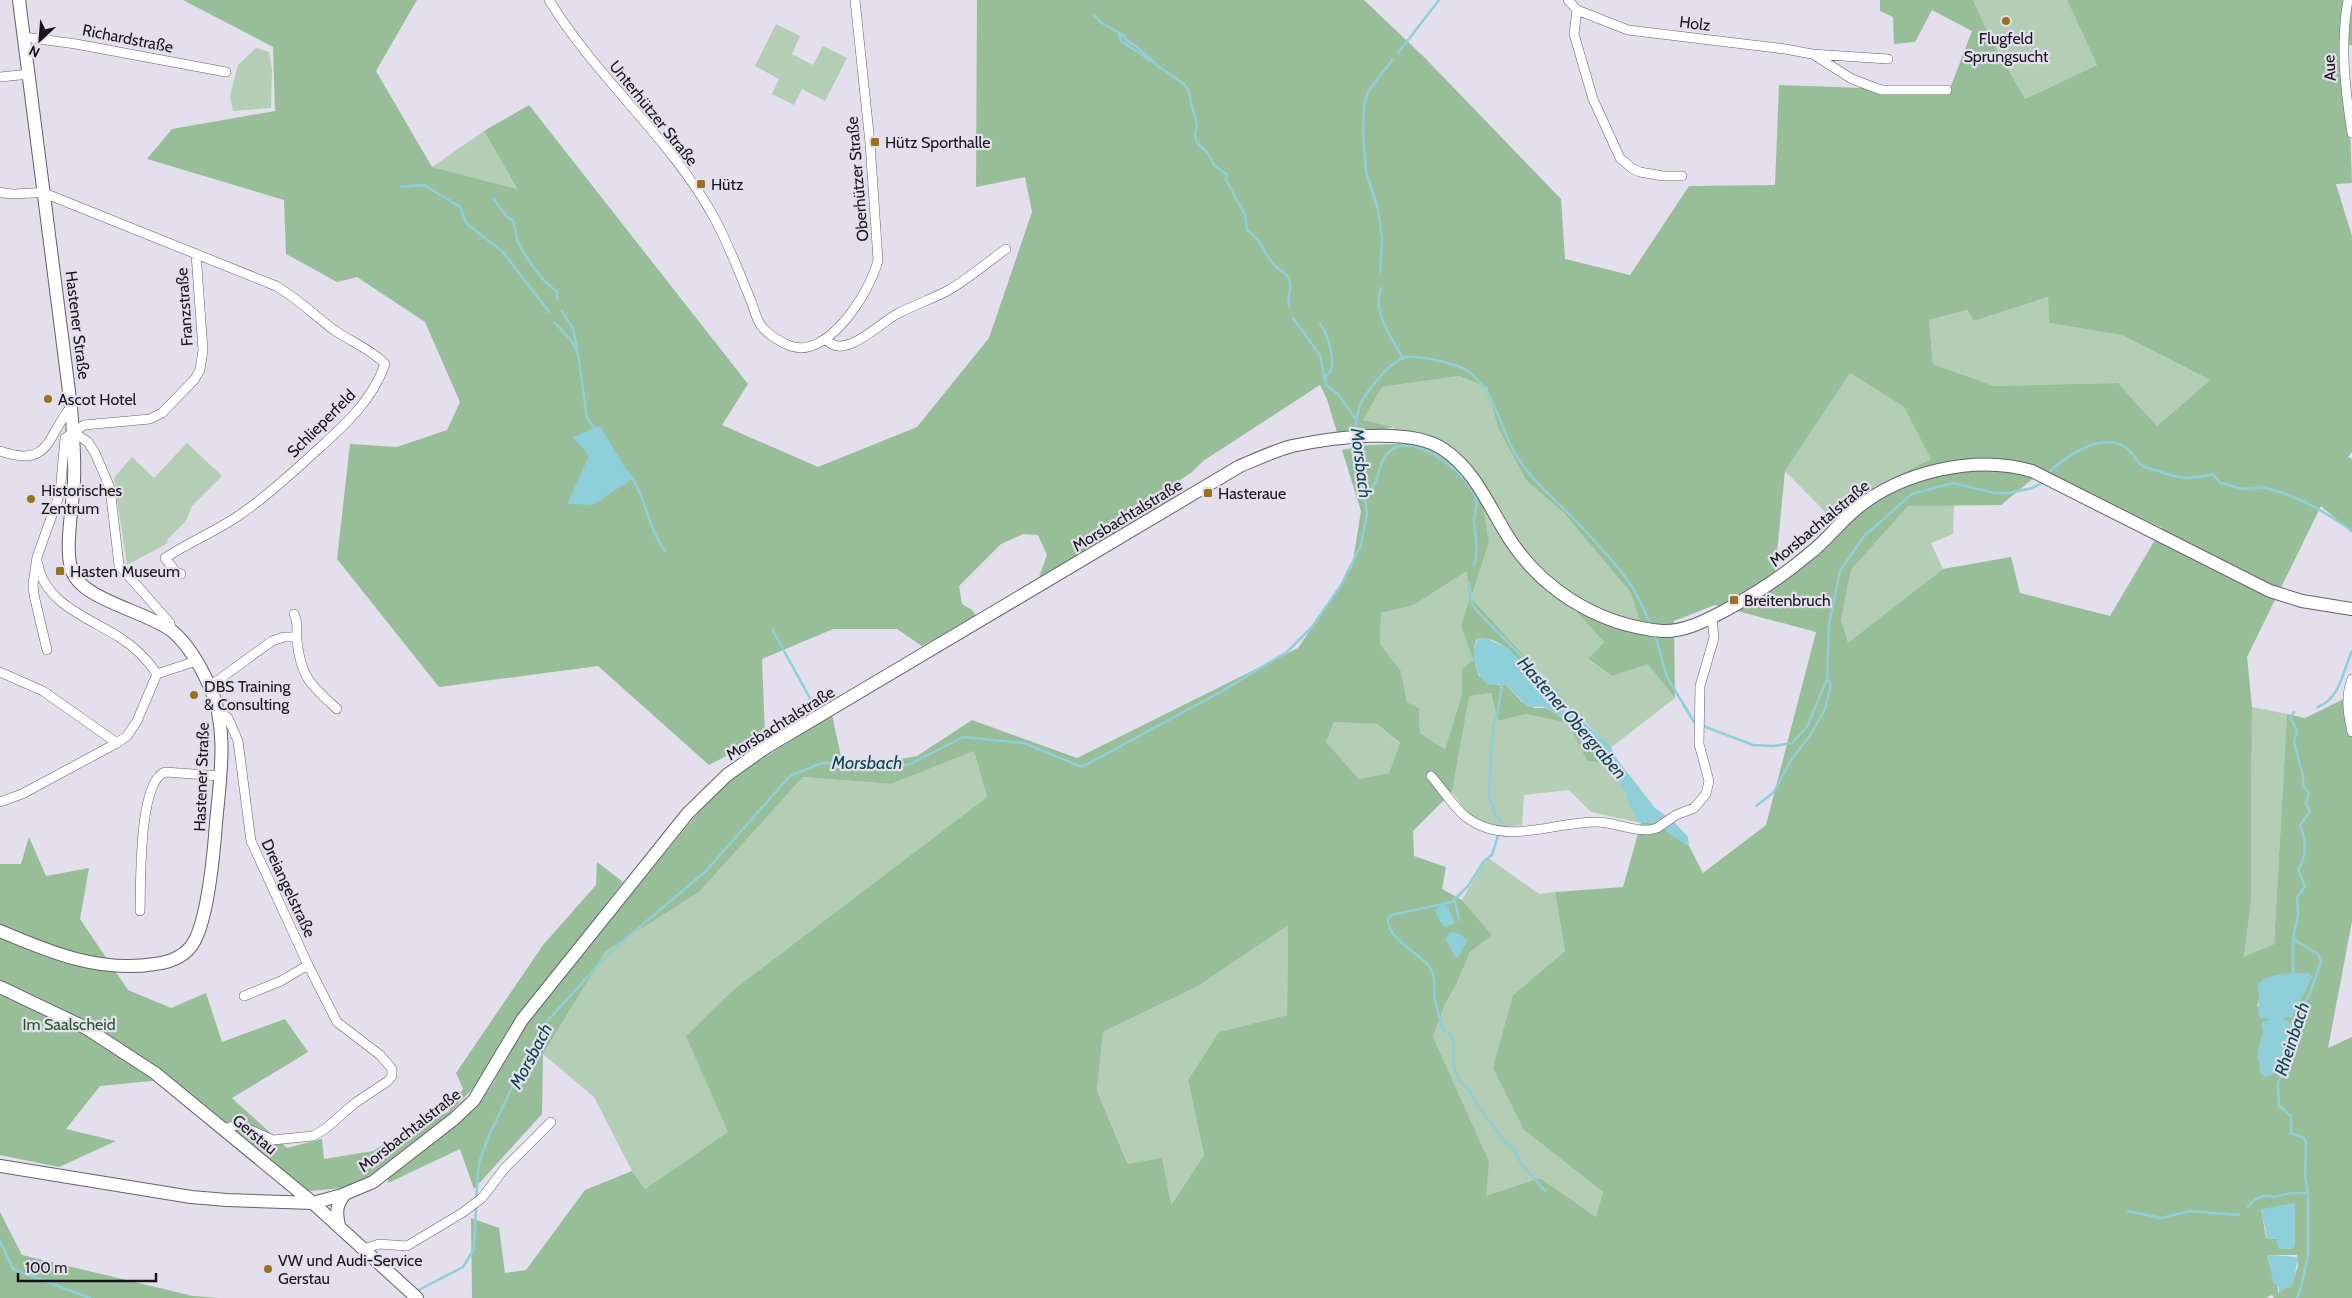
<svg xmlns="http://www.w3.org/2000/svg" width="2352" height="1298" font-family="Cabin,sans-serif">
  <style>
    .green { fill: #b3ceb4 }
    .forest { fill: #97be99; fill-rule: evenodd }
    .water { fill: #8fcfd9 }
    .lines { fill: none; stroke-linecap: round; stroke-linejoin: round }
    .stream { stroke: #8fcfd9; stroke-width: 2.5 }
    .minor-casing { stroke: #64606b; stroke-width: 10 }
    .secondary-casing { stroke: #64606b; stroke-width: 14 }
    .minor { stroke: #fff; stroke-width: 9 }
    .secondary { stroke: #fff; stroke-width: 12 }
    .poi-dot { fill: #98721d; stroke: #e3dfec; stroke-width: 2 }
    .labels { text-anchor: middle; stroke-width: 4.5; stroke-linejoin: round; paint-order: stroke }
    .street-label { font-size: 16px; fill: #18161b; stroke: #e3dfec }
    .poi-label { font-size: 16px; fill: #18161b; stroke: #e3dfec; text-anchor: start }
    .park-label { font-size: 16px; fill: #1f5728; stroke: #e3dfec }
    .water-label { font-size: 18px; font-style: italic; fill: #0c474e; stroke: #e3dfec }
  </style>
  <rect width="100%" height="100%" fill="#e3dfec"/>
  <path class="green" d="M 1973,0 L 2067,0 L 2097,65 L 2025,99 L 1991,39 Z
    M 776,24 L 800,36 L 792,54 L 813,65 L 823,46 L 847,58 L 825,101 L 802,89 L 794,105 L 772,94 L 779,79 L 755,66 Z
    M 256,48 L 269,52 L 272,69 L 271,108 L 233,111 L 230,96 L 238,65 Z
    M 484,131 L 517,190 L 432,167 Z
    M 2048,297 L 2049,323 L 2122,335 L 2210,380 L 2157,426 L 2118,383 L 1994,386 L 1933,364 L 1929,320 L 1969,310 L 1974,321 Z
    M 1850,373 L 1904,407 L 1932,459 L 1881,484 L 1835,522 L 1785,471 Z
    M 1459,376 L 1487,387 L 1498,428 L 1526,480 L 1564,513 L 1631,593 L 1644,631 L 1577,611 L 1604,642 L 1588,660 L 1612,676 L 1648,663 L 1675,698 L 1609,749 L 1609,746 L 1558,694 L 1543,675 L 1471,598 L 1489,542 L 1428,448 L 1398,444 L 1394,427 L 1363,420 L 1382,387 Z
    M 187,443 L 222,476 L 192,506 L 186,521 L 167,540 L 168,543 L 127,565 L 114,478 L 132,457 L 154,478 Z
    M 1954,504 L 1953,534 L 1931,543 L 1943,569 L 1848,644 L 1841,620 L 1851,570 L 1908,506 Z
    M 1467,571 L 1469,600 L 1461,626 L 1473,660 L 1462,669 L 1462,694 L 1445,749 L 1420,733 L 1419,708 L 1407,702 L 1401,671 L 1380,644 L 1381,613 L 1414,605 Z
    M 1491,693 L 1498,721 L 1526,714 L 1568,723 L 1587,761 L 1611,763 L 1641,823 L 1591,812 L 1569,790 L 1524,795 L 1522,825 L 1501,828 L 1470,817 L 1452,792 L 1468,696 Z
    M 2252,707 L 2287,714 L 2274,944 L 2244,958 L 2251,901 Z
    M 1334,722 L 1377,724 L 1400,744 L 1389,773 L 1359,779 L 1326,742 Z
    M 974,751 L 987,797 L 733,990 L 686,1036 L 729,1132 L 645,1189 L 632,1171 L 594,1097 L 543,1054 L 606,951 L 699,892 L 803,777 L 891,784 Z
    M 1487,857 L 1539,894 L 1555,892 L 1565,951 L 1513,995 L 1524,1130 L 1603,1192 L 1596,1217 L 1540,1178 L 1486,1197 L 1433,1037 L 1445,1004 L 1457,983 L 1470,952 L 1492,935 L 1462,900 Z
    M 1288,925 L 1287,1015 L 1219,1032 L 1188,1080 L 1204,1155 L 1170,1206 L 1129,1165 L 1097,1091 L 1103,1032 L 1200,985 Z"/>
  <path class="forest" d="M 183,0 L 417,0 L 376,71 L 432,167 L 517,189 L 484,131 L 529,105 L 748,384 L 722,425 L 818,467 L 917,427 L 989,338 L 1032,212 L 1025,177 L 976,187 L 977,0 L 1364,0 L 1425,58 L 1561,199 L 1565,259 L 1630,275 L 1689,186 L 1775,185 L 1779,85 L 1949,91 L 1972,31 L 1932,10 L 1915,42 L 1894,44 L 1893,17 L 1880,11 L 1880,0 L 1973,0 L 1991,39 L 2025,99 L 2097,65 L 2067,0 L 2352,0 L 2352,45 L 2347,46 L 2352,183 L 2336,184 L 2352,236 L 2352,452 L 2348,457 L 2352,459 L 2352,533 L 2321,506 L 2247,657 L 2252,707 L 2251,901 L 2244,957 L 2274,944 L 2287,714 L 2305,718 L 2350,696 L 2352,687 L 2352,921 L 2328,1048 L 2352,1037 L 2352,1298 L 2274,1298 L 2272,1295 L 2266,1298 L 472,1298 L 471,1218 L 499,1228 L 505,1273 L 526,1270 L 585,1190 L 632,1171 L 645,1189 L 728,1132 L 686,1036 L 733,990 L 987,797 L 974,751 L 891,784 L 803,777 L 699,892 L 606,951 L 543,1054 L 542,1114 L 474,1189 L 460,1149 L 388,1183 L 388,1177 L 477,1107 L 493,1083 L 518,1033 L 706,803 L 739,773 L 832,715 L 842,761 L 901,759 L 917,756 L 972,720 L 1077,758 L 1298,648 L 1352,567 L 1361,511 L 1342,450 L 1368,445 L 1398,444 L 1428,448 L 1455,465 L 1482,503 L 1489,542 L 1471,598 L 1536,668 L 1529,672 C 1517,657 1499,635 1477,639 C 1471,648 1475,666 1479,676 L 1498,685 L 1505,684 L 1522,702 L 1535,708 L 1546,708 L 1565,719 L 1588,741 L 1594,742 L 1611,763 L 1587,761 L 1568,723 L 1526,714 L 1498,721 L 1491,693 L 1469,696 L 1452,792 L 1413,831 L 1414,856 L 1446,867 L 1442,889 L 1462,900 L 1492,935 L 1470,952 L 1457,983 L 1445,1004 L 1433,1037 L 1489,1162 L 1486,1196 L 1540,1178 L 1596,1217 L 1603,1192 L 1524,1130 L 1493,1068 L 1513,995 L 1565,951 L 1555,892 L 1623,887 L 1641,823 L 1659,823 L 1688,844 L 1703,873 L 1766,825 L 1816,632 L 1715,605 L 1674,621 L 1675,698 L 1648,664 L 1612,676 L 1588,659 L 1604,642 L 1576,611 L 1643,631 L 1631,593 L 1564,513 L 1526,480 L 1498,428 L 1487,387 L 1459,376 L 1382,387 L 1363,420 L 1394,427 L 1376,431 L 1337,433 L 1327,399 L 1320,385 L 1203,461 L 1192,472 L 1179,481 L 1175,498 L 1039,577 L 1047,555 L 1038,535 L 1023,534 L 1001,544 L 959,586 L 962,604 L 972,610 L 977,617 L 922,646 L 897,629 L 833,629 L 762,659 L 765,736 L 709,765 L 598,666 L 439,687 L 337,559 L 350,444 L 397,447 L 447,430 L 460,402 L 425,322 L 357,277 L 337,282 L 286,254 L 284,200 L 147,159 L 172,129 L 275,111 L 273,47 ZM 2048,297 L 2049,323 L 2122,335 L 2210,380 L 2157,426 L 2118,383 L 1994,386 L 1933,364 L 1929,320 L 1968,310 L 1974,321 ZM 1850,373 L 1904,407 L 1931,459 L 1881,484 L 1775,573 L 1785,471 ZM 2042,471 L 2162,528 L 2110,616 L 2020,593 L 2011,557 L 1943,569 L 1848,643 L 1841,620 L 1851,570 L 1908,506 L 2001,505 ZM 1467,571 L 1469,600 L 1461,626 L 1473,660 L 1462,669 L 1462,694 L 1445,749 L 1420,733 L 1419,708 L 1407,702 L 1401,671 L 1380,644 L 1381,613 L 1414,605 ZM 1334,722 L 1377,724 L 1400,743 L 1389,773 L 1359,779 L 1326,742 ZM 1288,925 L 1287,1015 L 1219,1032 L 1188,1080 L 1204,1155 L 1171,1205 L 1162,1158 L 1128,1164 L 1097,1091 L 1103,1032 L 1200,985 ZM 2312,976 L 2292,1016 L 2280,1018 L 2292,1035 L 2278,1072 L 2261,1074 L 2258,1054 L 2263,1032 L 2262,1023 L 2273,1019 L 2257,1006 L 2260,996 ZM 2261,1209 L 2291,1249 L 2279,1249 L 2277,1239 L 2266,1238 ZM 2268,1255 L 2297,1255 L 2298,1266 L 2291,1287 L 2283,1288 L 2278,1293 C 2279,1280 2268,1269 2268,1255 Z
    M 29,837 L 46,876 L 89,868 L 80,919 L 128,990 L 171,1008 L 206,993 L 222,1042 L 285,1019 L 308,1052 L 232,1098 L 287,1148 L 322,1139 L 324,1159 L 373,1151 L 406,1131 L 448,1112 L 463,1089 L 456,1073 L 543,945 L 596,885 L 597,862 L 623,882 L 512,1024 L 482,1078 L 443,1121 L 393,1161 L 353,1187 L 309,1191 L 162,1080 L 100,1086 L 66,1129 L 116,1141 L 59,1167 L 0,1155 L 0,864 L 21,864 Z
    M 0,1212 L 22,1255 L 193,1296 L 218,1298 L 0,1298 Z"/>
  <path class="water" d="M 600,426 L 632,479 L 593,505 L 567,504 L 589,456 L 573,437 Z
    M 1486,638 L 1509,649 L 1529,672 L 1536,668 L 1583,721 L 1610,746 L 1617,759 L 1655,808 L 1673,821 L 1688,837 L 1689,845 L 1686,845 L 1668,833 L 1659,823 L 1641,823 L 1637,819 L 1611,763 L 1594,742 C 1581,742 1561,712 1543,707 C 1539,706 1533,708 1528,707 L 1505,684 L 1489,685 C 1476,679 1469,650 1478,639 Z
    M 1442,904 L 1447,905 L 1455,923 L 1446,927 L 1442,925 L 1435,910 Z
    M 1453,932 L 1462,935 L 1467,941 L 1458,958 L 1454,956 L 1446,939 L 1449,933 Z
    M 2309,973 L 2312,976 L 2292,1017 L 2281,1018 L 2291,1023 C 2292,1041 2285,1055 2278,1072 L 2265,1077 L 2261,1074 L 2258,1054 L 2263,1032 L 2262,1022 L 2271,1019 L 2260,1018 C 2256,1009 2260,1004 2259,995 C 2259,992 2257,990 2258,987 C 2260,972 2297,974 2309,973 Z
    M 2295,1203 L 2295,1246 L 2291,1249 L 2279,1249 L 2277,1239 L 2267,1238 L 2261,1209 Z
    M 2268,1255 L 2298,1257 L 2293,1285 C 2287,1290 2279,1287 2279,1298 L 2279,1287 L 2273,1282 Z"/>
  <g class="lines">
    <path class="stream" d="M 1094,15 L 1100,22 L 1123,35 L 1127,41 L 1136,46 L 1158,66 L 1184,84 L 1188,90 L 1197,125 L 1195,135 L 1197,143 L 1208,153 L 1214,165 L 1227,175 L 1226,180 L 1245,215 L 1247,230 C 1263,241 1263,253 1275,266 C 1281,272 1289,273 1290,283 C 1291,291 1287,298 1289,306
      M 1119,34 L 1121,41 L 1156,64
      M 1398,53 L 1439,0
      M 401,187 L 424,185 L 460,207 L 467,224 L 503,252 L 549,312
      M 494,199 L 507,217 L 512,219 C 516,227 515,235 518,242 C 524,255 545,286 557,291 L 557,299
      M 1380,272 L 1382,238 L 1378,209 L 1366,172 L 1363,134 L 1364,105 L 1369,90 L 1392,60
      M 1381,288 C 1371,311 1393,339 1403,359
      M 562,311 L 573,329 L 577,348
      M 1293,318 L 1320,355 L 1326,385 L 1338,394 L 1355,418
      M 554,322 L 571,340 L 578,354 L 587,418 L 596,430
      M 1320,324 C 1322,328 1325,330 1326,334 C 1330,345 1339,371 1324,377
      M 1356,434 C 1354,404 1367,392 1385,371 C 1391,365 1399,359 1407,357 C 1418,355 1457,364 1466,370 C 1498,391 1499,432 1519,460 C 1536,485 1559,503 1579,524 C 1596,543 1617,564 1631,585 C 1639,597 1645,612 1651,626
      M 627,471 C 646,494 647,527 665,551
      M 2047,474 C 2065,457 2099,432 2125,447 C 2133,451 2136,462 2143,466 C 2147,469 2153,469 2158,471 C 2175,478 2194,480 2213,474 L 2220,483 C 2227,484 2232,486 2238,488 C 2247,491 2257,486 2265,488 C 2297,495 2326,512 2352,531
      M 1366,498 C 1370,492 1375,485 1377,478 C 1381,468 1381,458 1390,451 C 1414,430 1468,474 1476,498 C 1479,505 1474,513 1474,521 C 1475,537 1479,550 1474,566
      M 1469,583 L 1472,604 L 1478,612 L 1537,672
      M 772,629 L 817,711
      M 1655,635 L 1667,677 L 1694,722 L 1698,723
      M 2318,707 C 2341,698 2343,670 2352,651
      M 2294,712 L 2290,718 L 2297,730 L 2294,743 L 2303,776 L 2303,785 L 2309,794 L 2306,803 L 2310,812 L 2300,825 C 2306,840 2307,856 2298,870 L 2305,886 L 2297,898 L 2298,915 L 2293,939 L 2318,954 L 2321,962 L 2310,993 L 2295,1020 L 2291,1056 L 2278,1083 L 2279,1106 L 2291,1116 L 2291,1133 L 2304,1138 L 2306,1142 L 2305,1176 L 2308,1193 L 2308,1255 L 2301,1287 L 2297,1298
      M 1703,726 L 1753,745 L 1773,746 L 1792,743 L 1807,727 L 1827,679 L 1829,624 L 1840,571 L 1864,536 L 1912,494 L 1953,483 L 1995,493 L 2009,493 L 2032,488 L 2044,482
      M 1756,806 L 1774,792 L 1791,760 L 1811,734 L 1825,709 L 1831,684 L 1827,679
      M 1503,824 L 1495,814 L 1489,795 L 1493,724 L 1498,712 L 1502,684 L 1505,683
      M 1498,836 L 1492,855 L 1484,861 L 1468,886 L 1452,902 L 1392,915 L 1388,918 C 1386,939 1418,952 1429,966 C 1437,977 1433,988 1435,1000 C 1437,1010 1440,1020 1443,1030 L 1450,1034 L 1454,1043 L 1454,1068 L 1460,1081 L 1470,1091 L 1476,1103 L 1505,1142 L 1513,1148 L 1519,1161 L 1545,1191
      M 1455,900 L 1459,920
      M 2293,939 L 2293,974
      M 476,1199 L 479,1163 L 489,1135 L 541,1028 L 611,951 L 705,872 L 790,776 L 822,763 L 908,765 L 963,737 L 1024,743 L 1082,767 L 1222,691 L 1287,652 L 1312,627 L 1341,585 L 1361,545 L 1367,513 L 1357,442
      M 2248,1207 L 2254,1200 L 2263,1196 L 2274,1197 L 2291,1193 L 2308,1193
      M 2128,1211 L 2161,1218 L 2190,1211 L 2239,1215
      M 0,1241 L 13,1269 L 90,1298
      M 415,1292 L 463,1267 L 474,1249 L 476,1207"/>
    <defs>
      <path id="minor" d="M 549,0 C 597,79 672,139 716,221 C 729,246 740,274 751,301 C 755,310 756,321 763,328 C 769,335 779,341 788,345 C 826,363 871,291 878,260 L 870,143 L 855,0
        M 1568,0 L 1577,10 L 1628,30 L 1785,49 L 1812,54 L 1888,59
        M 2348,0 C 2340,45 2345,89 2352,133
        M 1577,10 L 1574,34 L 1593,99 L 1620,158 L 1633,169 L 1640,172 L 1663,176 L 1682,176
        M 24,37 L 76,44 L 226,72
        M 1814,55 L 1852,79 L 1881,90 L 1947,90
        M 0,77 L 29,74
        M 0,192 C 15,197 29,191 44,193 L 276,286 C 297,298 314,315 334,330 C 351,342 371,349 385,364 C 370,407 335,433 303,463 C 283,481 263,499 241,514 C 217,531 189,542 165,558 L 176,572 L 181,574
        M 827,340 C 844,361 881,322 897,314 C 914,305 932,299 949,290 C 969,278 988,262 1006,249
        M 73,432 L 88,442 L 95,453 L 110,488 L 119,565 L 170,623 L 170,630
        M 0,451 C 51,469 47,435 71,407
        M 38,564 C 44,603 89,618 119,637 C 135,647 147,659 157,674
        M 294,614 C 299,624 296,630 297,641 C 301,678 311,685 337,709
        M 47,650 L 34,595 L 33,584 L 37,557 L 60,493 L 65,438 L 84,425 L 150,419 L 162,413 L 194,380 L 200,370 L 203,350 L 196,254
        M 0,672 L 43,691 L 117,743
        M 2352,679 C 2345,697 2348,714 2352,732
        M 210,686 L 272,641 L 284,637 L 297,637
        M 219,710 L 228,718 L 238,741 L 251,841 L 308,965 L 337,1022 L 380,1055 L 392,1069 L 392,1076 L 388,1081 L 355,1103 L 325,1129 L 313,1136 L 273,1140 L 241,1126 L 236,1125 L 224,1129
        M 1431,776 C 1442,788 1454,808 1466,817 C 1505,847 1552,822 1596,822 C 1614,822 1631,831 1649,830 L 1657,828 L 1676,815 L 1694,808 L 1706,794 L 1709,781 L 1699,744 L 1700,686 L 1714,638 L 1712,617
        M 0,802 L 22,794 L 117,743 L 127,736 L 137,721 L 157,674 L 196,661
        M 140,911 C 141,885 138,782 165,772 L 220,776
        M 244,996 L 281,981 L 308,965
        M 364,1249 L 379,1244 L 407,1246 L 462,1213 L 482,1198 L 504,1169 L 551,1122"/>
      <path id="secondary" d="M 0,931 C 49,952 100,973 155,964 C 171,962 187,956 195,940 C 208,915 214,852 216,823 C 220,778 229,726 209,685 C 200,665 189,645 172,631 C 146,611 82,600 72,571 C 64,551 73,504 74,481 C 75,456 73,431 71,407 L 19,0
        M 0,987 L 86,1028 L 155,1073 L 313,1203 L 417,1298
        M 0,1166 L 191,1197 L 227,1200 L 313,1203 L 342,1195 L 373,1182 L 454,1119 L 474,1100 L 522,1020 L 688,813 L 727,775 L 765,748 L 1240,466 C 1257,459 1274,451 1292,446 C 1330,438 1410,426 1443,449 C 1473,469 1486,500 1504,530 C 1537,587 1596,625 1662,631 C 1684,632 1705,621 1724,611 C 1754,595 1783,576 1809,554 C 1826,541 1839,523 1856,509 C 1901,472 1975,454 2032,471 L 2270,591 L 2302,601 L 2352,609
        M 339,1226 C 336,1212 336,1205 345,1194"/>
    </defs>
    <use href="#minor" class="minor-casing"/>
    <use href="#secondary" class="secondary-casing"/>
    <use href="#minor" class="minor"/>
    <use href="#secondary" class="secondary"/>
  </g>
  <g class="poi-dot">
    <circle cx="2006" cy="21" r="5"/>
    <rect x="870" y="137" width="10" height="10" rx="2.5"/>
    <rect x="696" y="179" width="10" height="10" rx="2.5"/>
    <circle cx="48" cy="399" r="5"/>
    <rect x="1203" y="488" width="10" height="10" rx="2.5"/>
    <circle cx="31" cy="499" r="5"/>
    <rect x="55" y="566" width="10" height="10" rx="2.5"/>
    <rect x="1729" y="595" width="10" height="10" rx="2.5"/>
    <circle cx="194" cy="695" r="5"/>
    <circle cx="268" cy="1269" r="5"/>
  </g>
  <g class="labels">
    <g class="street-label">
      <text transform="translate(1695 23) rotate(7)" y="6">Holz</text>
      <text transform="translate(128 38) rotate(11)" y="6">Richardstraße</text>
      <text transform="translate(2329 68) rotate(-93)" y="6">Aue</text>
      <text transform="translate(654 113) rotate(51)" y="6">Unterhützer Straße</text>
      <text transform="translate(857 179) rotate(-95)" y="6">Oberhützer Straße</text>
      <text transform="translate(184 307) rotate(-94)" y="6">Franzstraße</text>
      <text transform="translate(78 325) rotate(83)" y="6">Hastener Straße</text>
      <text transform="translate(321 423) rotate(-45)" y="6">Schlieperfeld</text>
      <text transform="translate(1127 515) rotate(-31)" y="6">Morsbachtalstraße</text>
      <text transform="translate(1819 523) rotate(-40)" y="6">Morsbachtalstraße</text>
      <text transform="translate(780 723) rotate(-32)" y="6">Morsbachtalstraße</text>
      <text transform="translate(201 777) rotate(-88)" y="6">Hastener Straße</text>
      <text transform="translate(289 888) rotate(65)" y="6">Dreiangelstraße</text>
      <text transform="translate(409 1130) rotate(-38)" y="6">Morsbachtalstraße</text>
      <text transform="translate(255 1134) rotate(40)" y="6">Gerstau</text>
    </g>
    <g class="poi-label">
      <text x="2006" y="44" text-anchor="middle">Flugfeld<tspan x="2006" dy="18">Sprungsucht</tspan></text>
      <text x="885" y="148">Hütz Sporthalle</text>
      <text x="711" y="190">Hütz</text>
      <text x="58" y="405">Ascot Hotel</text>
      <text x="41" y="496">Historisches<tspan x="41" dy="18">Zentrum</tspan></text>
      <text x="1218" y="499">Hasteraue</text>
      <text x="70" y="577">Hasten Museum</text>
      <text x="1744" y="606">Breitenbruch</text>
      <text x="204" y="692">DBS Training<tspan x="204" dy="18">&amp; Consulting</tspan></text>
      <text x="278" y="1266">VW und Audi-Service<tspan x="278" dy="18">Gerstau</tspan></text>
    </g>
    <g class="park-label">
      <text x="69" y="1030">Im Saalscheid</text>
    </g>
    <g class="water-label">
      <text transform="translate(1361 463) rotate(83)" y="6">Morsbach</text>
      <text transform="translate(1572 718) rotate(49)" y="6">Hastener Obergraben</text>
      <text x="867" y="769">Morsbach</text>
      <text transform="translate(2292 1039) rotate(-72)" y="6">Rheinbach</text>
      <text transform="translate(531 1056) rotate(-62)" y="6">Morsbach</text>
    </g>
  </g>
  <g transform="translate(40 40) rotate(206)" stroke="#e3dfec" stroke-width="4" paint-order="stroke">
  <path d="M0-4L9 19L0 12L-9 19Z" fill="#18161b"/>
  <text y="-8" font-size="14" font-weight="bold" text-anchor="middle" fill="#18161b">N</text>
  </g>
  <path d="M18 1273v8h138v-8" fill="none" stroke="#18161b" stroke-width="2.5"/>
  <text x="25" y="1273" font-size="15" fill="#18161b" stroke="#e3dfec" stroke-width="4" paint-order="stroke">100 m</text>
</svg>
